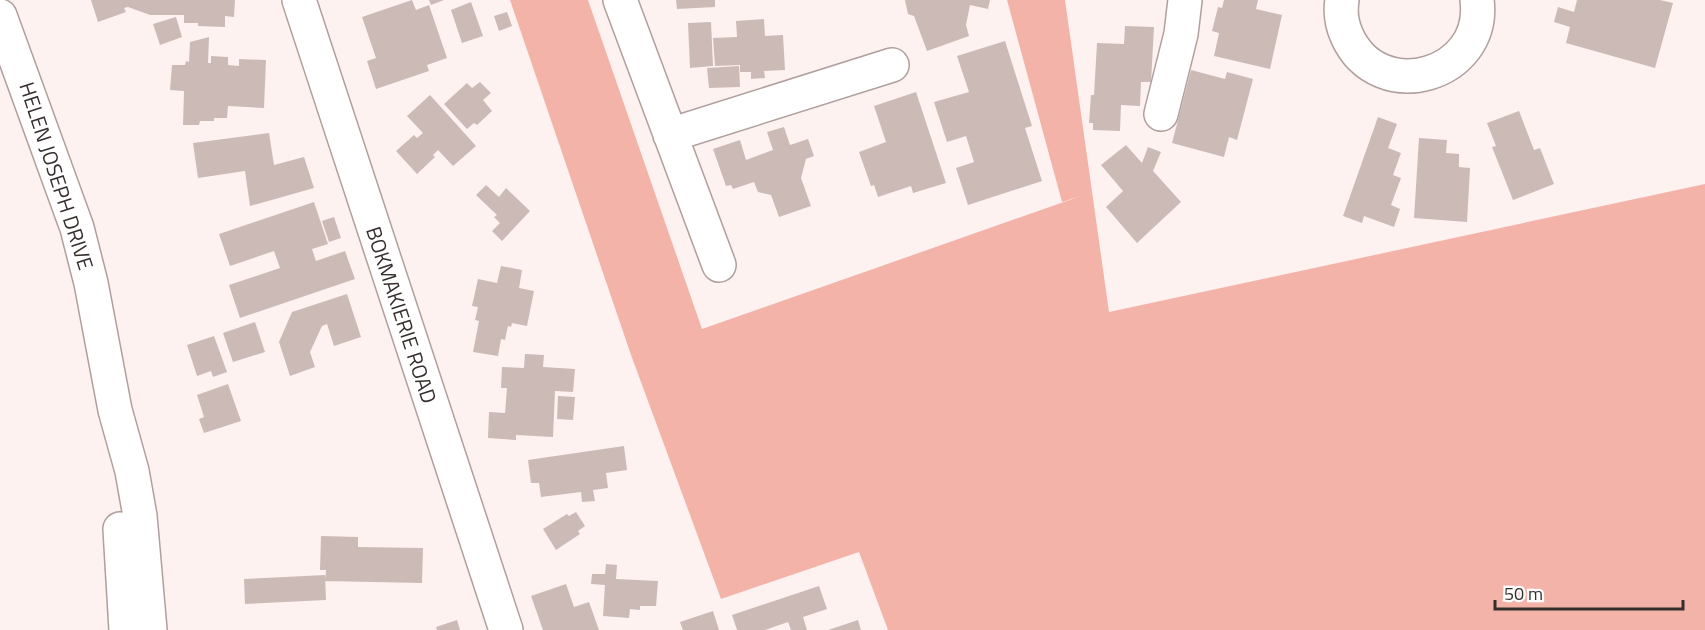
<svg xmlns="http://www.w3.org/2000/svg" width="1705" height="630" font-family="'Titillium Web',sans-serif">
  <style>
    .green { fill: #f3b3a9 }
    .building { fill: #ccbab7 }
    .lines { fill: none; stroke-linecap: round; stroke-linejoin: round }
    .minor-casing { stroke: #b09f9c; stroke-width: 36 }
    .minor { stroke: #fff; stroke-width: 33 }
    .labels { text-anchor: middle; stroke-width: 4.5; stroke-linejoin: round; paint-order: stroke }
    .street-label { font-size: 21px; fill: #352e2d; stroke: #fff }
  </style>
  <rect width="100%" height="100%" fill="#fdf2f0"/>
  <path class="green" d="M 510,0 L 588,0 L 702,329 L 1081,196 L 1062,202 L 1007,0 L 1065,0 L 1109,312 L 1705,184 L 1705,630 L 888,630 L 859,552 L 721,599 L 631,355 Z"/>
  <path class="building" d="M 91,0 L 235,0 L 234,17 L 225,16 L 225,27 L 198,26 L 198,23 L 184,23 L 184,15 L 150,15 L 128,7 L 124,8 L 126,12 L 98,22 Z
    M 412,0 L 416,10 L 429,5 L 447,58 L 427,65 L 429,71 L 376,89 L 367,61 L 376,58 L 362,17 Z
    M 429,0 L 444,0 L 431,5 Z
    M 676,0 L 715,0 L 715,7 L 677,9 Z
    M 905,0 L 990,0 L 988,9 L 970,5 L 966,25 L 969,36 L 927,51 L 914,16 L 908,14 Z
    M 1224,0 L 1258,0 L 1256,9 L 1282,15 L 1270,69 L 1214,56 L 1219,33 L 1212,31 L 1218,7 L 1222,8 Z
    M 1577,0 L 1660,0 L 1673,3 L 1655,68 L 1566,43 L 1570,27 L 1554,22 L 1558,7 L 1574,12 Z
    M 471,2 L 483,36 L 462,43 L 451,10 Z
    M 507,12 L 512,26 L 499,31 L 494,16 Z
    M 176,17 L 182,37 L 160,45 L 153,24 Z
    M 764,19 L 765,36 L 783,35 L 785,70 L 764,71 L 765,78 L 751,79 L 751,72 L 740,72 L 740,65 L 715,66 L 713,38 L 737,37 L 736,21 Z
    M 711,22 L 713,66 L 690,68 L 688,23 Z
    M 1125,26 L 1154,27 L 1151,82 L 1141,82 L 1140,106 L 1121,105 L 1120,131 L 1093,130 L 1093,123 L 1089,123 L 1091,95 L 1094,95 L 1097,43 L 1124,44 Z
    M 209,37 L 208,63 L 211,63 L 211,56 L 228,57 L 228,65 L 239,66 L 239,59 L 266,60 L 264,108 L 228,106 L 227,118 L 214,118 L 214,121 L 200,121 L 199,125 L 183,125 L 184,91 L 170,90 L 172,65 L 185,65 L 186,61 L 189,62 L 190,42 Z
    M 1005,41 L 1032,126 L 1025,128 L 1042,181 L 968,205 L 956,168 L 974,162 L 966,136 L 947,142 L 934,102 L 969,92 L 957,56 Z
    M 739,66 L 740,87 L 709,88 L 707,68 Z
    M 1191,70 L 1225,79 L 1227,72 L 1253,79 L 1237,140 L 1229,137 L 1224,157 L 1172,143 Z
    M 480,82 L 491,93 L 483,100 L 492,111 L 477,125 L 474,123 L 467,129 L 444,104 L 467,83 L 472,88 Z
    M 916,92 L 946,183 L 913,193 L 911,186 L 878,197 L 874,185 L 871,186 L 859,152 L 886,142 L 874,106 Z
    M 430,95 L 476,146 L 453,166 L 438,150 L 433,155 L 435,157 L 417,174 L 396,151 L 414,135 L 417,138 L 423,133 L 407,116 Z
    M 1519,111 L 1534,150 L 1540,148 L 1554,184 L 1513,200 L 1492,147 L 1496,146 L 1487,123 Z
    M 1378,117 L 1397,124 L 1388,148 L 1401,153 L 1393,175 L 1401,178 L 1391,205 L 1400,209 L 1394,227 L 1364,216 L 1362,223 L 1343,216 Z
    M 784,127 L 790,145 L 808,139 L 814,156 L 806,159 L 801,178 L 811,206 L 779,217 L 771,195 L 758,192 L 754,182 L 733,189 L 731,185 L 726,186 L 713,149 L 740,140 L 746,160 L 773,150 L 767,132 Z
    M 269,133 L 274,165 L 304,157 L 314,188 L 250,206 L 245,171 L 198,178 L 193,143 Z
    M 1419,138 L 1447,140 L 1446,153 L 1459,154 L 1459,167 L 1470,168 L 1467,222 L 1414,218 Z
    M 1126,145 L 1142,163 L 1148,147 L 1161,152 L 1153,171 L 1181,202 L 1137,243 L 1106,207 L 1123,191 L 1101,165 Z
    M 486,185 L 499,197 L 506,188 L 530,211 L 502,241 L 492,231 L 500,223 L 494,217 L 497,215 L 476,195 Z
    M 314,202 L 328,244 L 312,249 L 316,261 L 345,251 L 355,279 L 240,318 L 229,285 L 280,268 L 274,251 L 230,266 L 219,234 Z
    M 334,217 L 341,238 L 329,242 L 322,221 Z
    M 501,266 L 522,270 L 519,288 L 534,291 L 527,326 L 512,323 L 511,327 L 508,326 L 505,340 L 501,339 L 498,356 L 473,352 L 479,321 L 475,320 L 478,307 L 472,306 L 478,279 L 497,283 Z
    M 347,294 L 361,337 L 334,346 L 327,324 L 322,326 L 310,352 L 315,367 L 290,376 L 279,342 L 292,312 Z
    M 255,322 L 265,352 L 233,362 L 223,333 Z
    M 214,336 L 227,372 L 213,377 L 211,371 L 197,376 L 187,345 Z
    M 525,354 L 544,355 L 543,367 L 575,369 L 573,392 L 555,391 L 553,437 L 516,435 L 516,440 L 488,438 L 489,412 L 505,413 L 507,388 L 501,388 L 502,367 L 524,368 Z
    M 228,384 L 241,421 L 204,433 L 199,419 L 204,417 L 197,395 Z
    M 558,396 L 575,397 L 573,420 L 557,419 Z
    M 624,446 L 627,470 L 606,473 L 608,488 L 593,490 L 595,501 L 582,502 L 581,492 L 541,497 L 539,483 L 531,483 L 528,460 Z
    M 576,512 L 585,526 L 578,531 L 580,534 L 556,550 L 543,529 L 567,514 L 569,516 Z
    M 321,536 L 358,537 L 358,547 L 423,548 L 422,583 L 325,581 L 326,570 L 320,570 Z
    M 606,564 L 617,565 L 616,579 L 658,581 L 656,606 L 640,606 L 640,610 L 630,609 L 629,618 L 603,616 L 605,585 L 591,584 L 592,574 L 605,574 Z
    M 325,575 L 326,600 L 245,604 L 244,579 Z
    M 566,584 L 574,607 L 589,602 L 599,630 L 543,630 L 531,596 Z
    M 819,586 L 827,609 L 803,617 L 807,630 L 791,630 L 788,622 L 765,630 L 737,630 L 732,615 Z
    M 713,611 L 719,630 L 683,630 L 680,622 Z
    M 457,620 L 460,630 L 437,630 L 436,627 Z
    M 858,620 L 861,630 L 828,630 Z"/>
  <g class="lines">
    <defs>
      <path id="minor" d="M 299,0 L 506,630
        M 620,0 L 719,265
        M 1342,0 C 1340,12 1342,25 1347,36 C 1379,107 1487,76 1477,0
        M 0,16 L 77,228 L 91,283 L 115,410 L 132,471 L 140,516 L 150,630
        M 1161,114 L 1181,34 L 1185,0
        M 670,135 L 892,65
        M 120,529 L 126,630"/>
    </defs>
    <use href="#minor" class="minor-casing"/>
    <use href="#minor" class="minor"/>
  </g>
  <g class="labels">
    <g class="street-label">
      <text transform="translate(56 176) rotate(72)" y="7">HELEN JOSEPH DRIVE</text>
      <text transform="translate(401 315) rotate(72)" y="7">BOKMAKIERIE ROAD</text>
    </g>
  </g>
  <path d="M1495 600v9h188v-9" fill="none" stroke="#352e2d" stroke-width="3"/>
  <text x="1504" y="600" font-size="18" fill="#352e2d" stroke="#ffffff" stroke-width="4.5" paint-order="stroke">50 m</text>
</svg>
